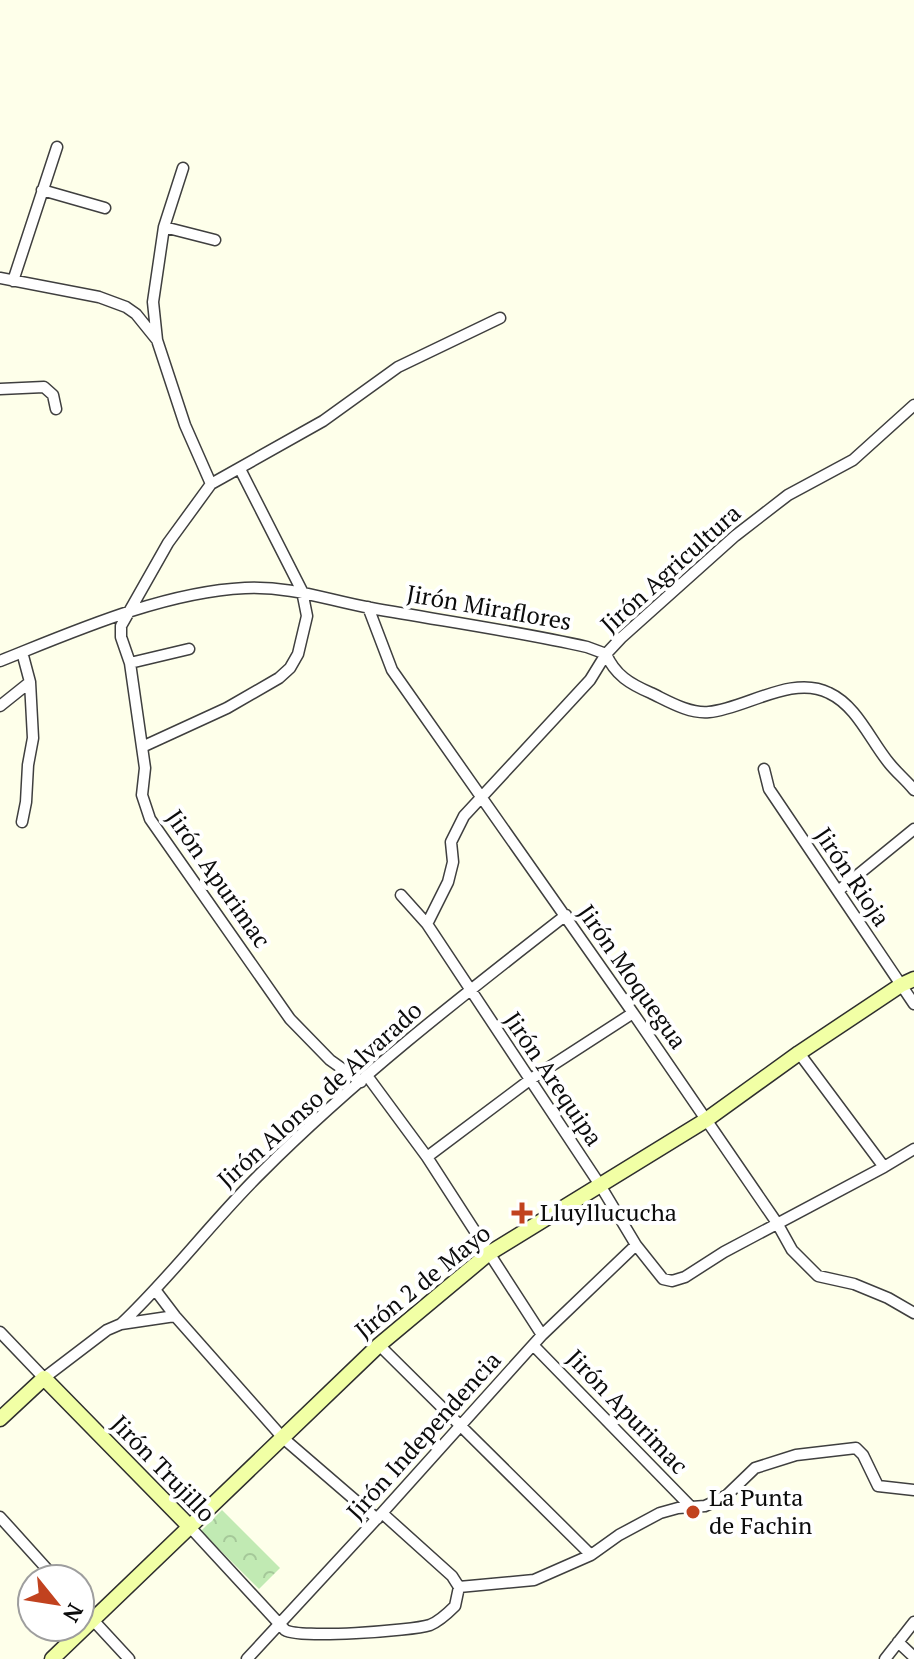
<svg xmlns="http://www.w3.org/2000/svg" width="914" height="1659" font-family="'PT Serif',serif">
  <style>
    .park { fill: url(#park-crowns) }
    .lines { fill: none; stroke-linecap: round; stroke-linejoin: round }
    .minor-casing { stroke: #3f3f3f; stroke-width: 13 }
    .secondary-casing { stroke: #2e2e2e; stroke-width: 17 }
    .minor { stroke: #fff; stroke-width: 10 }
    .secondary { stroke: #f1ffa5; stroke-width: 14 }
    .poi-dot { fill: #c1421f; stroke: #fff; stroke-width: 3 }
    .labels { text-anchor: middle; stroke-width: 8; stroke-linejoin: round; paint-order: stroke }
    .street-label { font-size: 24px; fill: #0c0c0c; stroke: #fff }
    .poi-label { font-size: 24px; fill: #0c0c0c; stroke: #fff; text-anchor: start }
  </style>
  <defs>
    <pattern id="park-crowns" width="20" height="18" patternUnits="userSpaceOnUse" patternTransform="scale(2)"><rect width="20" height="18" fill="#c1eab3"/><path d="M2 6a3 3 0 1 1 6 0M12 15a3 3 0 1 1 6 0" fill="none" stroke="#a5c899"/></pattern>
  </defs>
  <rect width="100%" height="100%" fill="#feffea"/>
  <path class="park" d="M 222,1510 L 280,1568 L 259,1589 L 201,1531 Z"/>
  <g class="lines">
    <defs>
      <path id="minor" d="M 42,190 L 105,208
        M 164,227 L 215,240
        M 0,278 L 99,297 L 126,307 L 136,314 L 157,340 L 185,425 L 211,484 L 168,543 L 121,626 L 121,637 L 130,663 L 145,768 L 142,795 L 150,819 L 290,1019 L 330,1060 L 361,1082
        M 13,281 L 57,147
        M 157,340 L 153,302 L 164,227 L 183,168
        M 0,389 L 44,387 L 53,395 L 56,409
        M 211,484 L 323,421 L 398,367 L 500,318
        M 368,607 L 392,670 L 633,1013 L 777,1223 L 792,1250 L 818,1276 L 854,1284 L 888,1298 L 914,1313
        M 0,661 C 75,631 163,592 245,588 C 293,586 326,600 371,608 C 443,621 516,631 587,647 L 606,654 C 615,675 630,684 651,693 C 668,701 689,714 709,712 C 745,709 792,674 829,693 C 857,706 870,740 889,763 C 897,773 906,780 914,790
        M 130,663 L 189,649
        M 0,706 L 30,682 L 22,652
        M 142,747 L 227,708 L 279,678 L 290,668 L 298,654 L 307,616 L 302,591 L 240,469
        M 764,769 L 769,789 L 914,1004
        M 22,822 L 26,802 L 28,765 L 33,738 L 30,682
        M 838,891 L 914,829
        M 401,895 L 427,924 L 600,1185 L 636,1245 L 663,1279 L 672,1281 L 685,1277 L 724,1252 L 884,1167 L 914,1149
        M 427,924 L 448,882 L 453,862 L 451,842 L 464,816 L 590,680 L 606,654 L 621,638 L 735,536 L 788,495 L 853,460 L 914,405
        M 799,1053 L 884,1167
        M 368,1077 L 427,1157 L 542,1335
        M 427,1157 L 531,1079 L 633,1013
        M 156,1291 L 175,1316 L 283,1438 L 377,1519
        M 121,1324 C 171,1277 212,1221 262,1172 C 355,1079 462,996 566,915
        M 0,1332 L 44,1378 L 107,1330 L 121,1324 L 175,1316
        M 379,1345 L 591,1555
        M 533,1345 L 692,1508
        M 382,1513 L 452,1576 L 459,1587
        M 0,1517 L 56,1579
        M 189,1526 L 285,1630 C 299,1639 411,1631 430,1625 C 440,1621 448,1613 455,1606 L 459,1587 L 534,1580 L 591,1555 L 619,1535 L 660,1513 L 678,1508 L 705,1506 L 716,1501 L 727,1495 L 755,1468 L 796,1455 L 856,1448 L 863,1455 L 878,1486 L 914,1490
        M 80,1606 L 129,1659
        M 898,1642 L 914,1657
        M 247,1659 L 382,1513 L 542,1335 L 636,1245
        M 885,1659 L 914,1622"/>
      <path id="secondary" d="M 0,1419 L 44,1378 L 189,1526
        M 52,1659 L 379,1345 L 488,1254 L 706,1120 L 799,1053 L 901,985 L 914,979"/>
    </defs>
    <use href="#minor" class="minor-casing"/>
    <use href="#secondary" class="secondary-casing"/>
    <use href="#minor" class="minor"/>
    <use href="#secondary" class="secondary"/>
  </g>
  <g class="poi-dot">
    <path d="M518 1201h8v8h8v8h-8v8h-8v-8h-8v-8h8z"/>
    <circle cx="693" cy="1512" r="8"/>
  </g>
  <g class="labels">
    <g class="street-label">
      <text transform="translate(671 569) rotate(-42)" y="8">Jirón Agricultura</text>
      <text transform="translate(489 608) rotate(10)" y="8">Jirón Miraflores</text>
      <text transform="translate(852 877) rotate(56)" y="8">Jirón Rioja</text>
      <text transform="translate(218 879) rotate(55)" y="8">Jirón Apurimac</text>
      <text transform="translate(632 977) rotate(55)" y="8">Jirón Moquegua</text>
      <text transform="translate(553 1079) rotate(56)" y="8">Jirón Arequipa</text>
      <text transform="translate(320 1095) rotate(-42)" y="8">Jirón Alonso de Alvarado</text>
      <text transform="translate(423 1282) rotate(-39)" y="8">Jirón 2 de Mayo</text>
      <text transform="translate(627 1412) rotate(46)" y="8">Jirón Apurimac</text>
      <text transform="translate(424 1436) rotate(-48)" y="8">Jirón Independencia</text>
      <text transform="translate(163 1469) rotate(46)" y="8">Jirón Trujillo</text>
    </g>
    <g class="poi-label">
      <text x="540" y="1221">Lluyllucucha</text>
      <text x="709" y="1506">La Punta<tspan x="709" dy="28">de Fachin</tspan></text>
    </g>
  </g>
  <g transform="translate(56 1603) rotate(120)"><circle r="38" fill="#ffffff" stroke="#9e9e9e" stroke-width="2"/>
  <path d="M0-6L14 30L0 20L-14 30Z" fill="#c1421f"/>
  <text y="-12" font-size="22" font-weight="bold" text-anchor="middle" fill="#0c0c0c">N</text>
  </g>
</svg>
